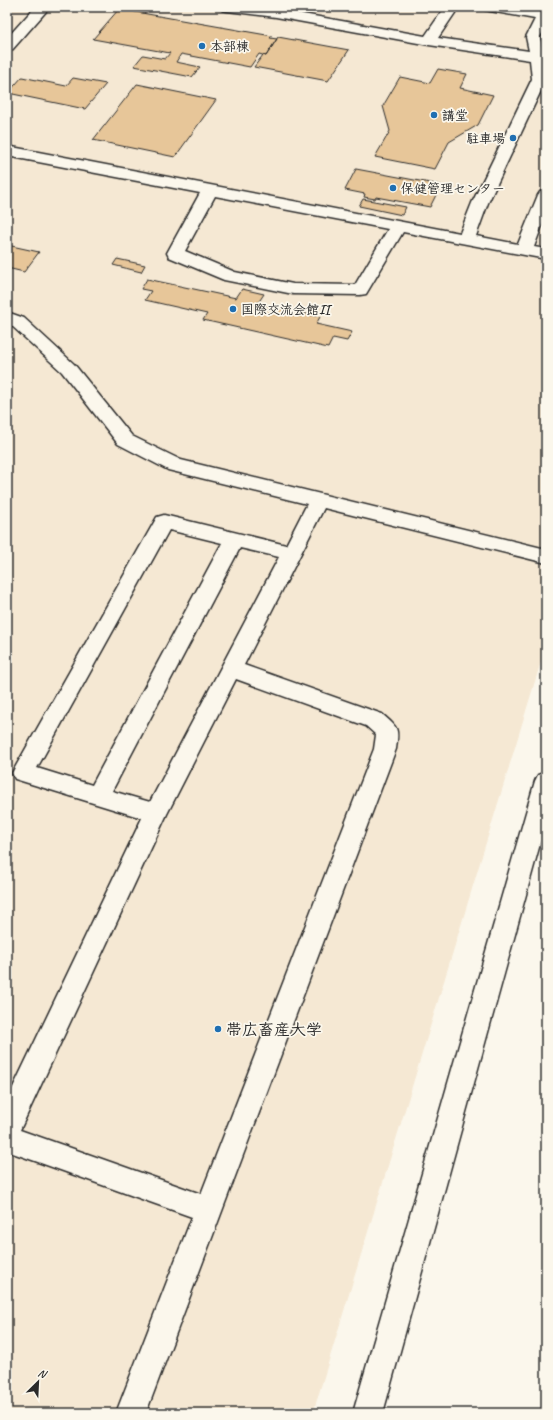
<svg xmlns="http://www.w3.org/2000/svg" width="553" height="1420" font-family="Caveat,'Klee One',sans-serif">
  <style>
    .built { fill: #f5e8d3 }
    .building { fill: #e7c699; stroke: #2b2b2b }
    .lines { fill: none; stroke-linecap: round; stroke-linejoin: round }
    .minor-casing { stroke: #2b2b2b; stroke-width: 3 }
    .minor { fill: #fbf7ec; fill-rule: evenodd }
    .poi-dot { fill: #1f6fb2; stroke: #fbf7ec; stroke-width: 1.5 }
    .labels { text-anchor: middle; stroke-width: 3.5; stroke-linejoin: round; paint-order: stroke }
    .far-poi-label { font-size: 13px; font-weight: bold; fill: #2b2b2b; stroke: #fbf7ec; text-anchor: start }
    .poi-label { font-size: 16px; font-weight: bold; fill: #2b2b2b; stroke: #fbf7ec; text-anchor: start }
  </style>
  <rect width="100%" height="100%" fill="#fbf7ec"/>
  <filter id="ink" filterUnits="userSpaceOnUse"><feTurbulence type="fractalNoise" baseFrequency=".025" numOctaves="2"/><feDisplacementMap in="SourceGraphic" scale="8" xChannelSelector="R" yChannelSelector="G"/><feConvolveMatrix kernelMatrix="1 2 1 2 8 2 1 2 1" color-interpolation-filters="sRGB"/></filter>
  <g filter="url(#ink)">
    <path class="built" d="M 7,7 L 546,7 L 546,645 L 313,1413 L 7,1413 Z"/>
    <path class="building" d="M 119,9 L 272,36 L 270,38 L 277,39 L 266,56 L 259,54 L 250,67 L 181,54 L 176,62 L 200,67 L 192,77 L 134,66 L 143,55 L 165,59 L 170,53 L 93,39 Z
      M 278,37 L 349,50 L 328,81 L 254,67 L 263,55 L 266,56 Z
      M 438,69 L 467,74 L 460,88 L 493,95 L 478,125 L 449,142 L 435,169 L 375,157 L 390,131 L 383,106 L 400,77 L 430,83 Z
      M 22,77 L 66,86 L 73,78 L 106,84 L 85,109 L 8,93 Z
      M 137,84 L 216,100 L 175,157 L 93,140 Z
      M 356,169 L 441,185 L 430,207 L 376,197 L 375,199 L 364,197 L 365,194 L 345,190 Z
      M 363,199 L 406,207 L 402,215 L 359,206 Z
      M 7,245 L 39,252 L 24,272 L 7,268 Z
      M 117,259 L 145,265 L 141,272 L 113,265 Z
      M 147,279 L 236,298 L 242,289 L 264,294 L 258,303 L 320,317 L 316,324 L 352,332 L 347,341 L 333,338 L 328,348 L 203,320 L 207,314 L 145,300 L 151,291 L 141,289 Z"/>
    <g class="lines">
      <defs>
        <path id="minor" d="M 35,7 L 50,7 L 12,50 L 7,51 L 7,38 Z
          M 220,7 L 272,8 L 274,7 L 288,7 L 286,11 L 425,36 L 445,7 L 459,7 L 438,38 L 529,51 L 526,37 L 535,19 L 490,11 L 485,10 L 483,7 L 514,7 L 546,12 L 546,26 L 540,37 L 544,57 L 546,80 L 488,203 L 476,236 L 518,244 L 538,195 L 540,192 L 546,190 L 546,215 L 534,247 L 546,249 L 546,259 L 403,232 L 366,294 L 360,295 L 293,294 L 224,280 L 169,257 L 167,253 L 200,193 L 7,156 L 7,146 L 460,233 L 472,203 L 532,79 L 530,60 L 429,45 L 276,17 L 227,11 L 222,10 ZM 215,196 L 388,229 L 355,285 L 293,284 L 235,272 L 185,251 Z
          M 7,312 L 24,318 L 74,364 L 132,436 L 181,460 L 546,549 L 546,563 L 324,508 L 244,665 L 382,714 C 398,728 399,727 396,749 L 146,1413 L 116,1413 L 192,1217 L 7,1151 L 7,1100 L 142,818 L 15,779 L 12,773 L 157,517 L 164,515 L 286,545 L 307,504 L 168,470 L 118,444 L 62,372 L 12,326 L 7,324 ZM 169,530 L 222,543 L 92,785 L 37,768 ZM 240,548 L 279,557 L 150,802 L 112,791 ZM 236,679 L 366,726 L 376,735 L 374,749 L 201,1194 L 20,1130 L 167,814 Z
          M 546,772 L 546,822 L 383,1413 L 353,1413 L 535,781 L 538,775 Z"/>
      </defs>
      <use href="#minor" class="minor-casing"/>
      <use href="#minor" class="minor"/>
    </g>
  </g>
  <g class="poi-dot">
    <circle cx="202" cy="46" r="4"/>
    <circle cx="434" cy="115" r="4"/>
    <circle cx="513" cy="138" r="4"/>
    <circle cx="393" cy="188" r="4"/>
    <circle cx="233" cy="309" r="4"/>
    <circle cx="218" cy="1029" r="4"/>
  </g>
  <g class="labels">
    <g class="far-poi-label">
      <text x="210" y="51">本部棟</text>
      <text x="442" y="120">講堂</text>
      <text x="505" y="143" text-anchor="end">駐車場</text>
      <text x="401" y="193">保健管理センター</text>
      <text x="241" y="314">国際交流会館II</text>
    </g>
    <g class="poi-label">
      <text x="226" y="1035">帯広畜産大学</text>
    </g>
  </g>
  <rect width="553" height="1420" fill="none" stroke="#fbf7ec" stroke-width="24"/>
  <rect x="12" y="12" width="529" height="1396" fill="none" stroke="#2b2b2b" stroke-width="1.5" filter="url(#ink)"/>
  <g transform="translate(38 1382) rotate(24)" stroke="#fbf7ec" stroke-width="3" paint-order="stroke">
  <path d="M0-3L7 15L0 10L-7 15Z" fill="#2b2b2b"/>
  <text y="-6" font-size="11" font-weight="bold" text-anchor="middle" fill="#2b2b2b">N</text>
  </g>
</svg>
